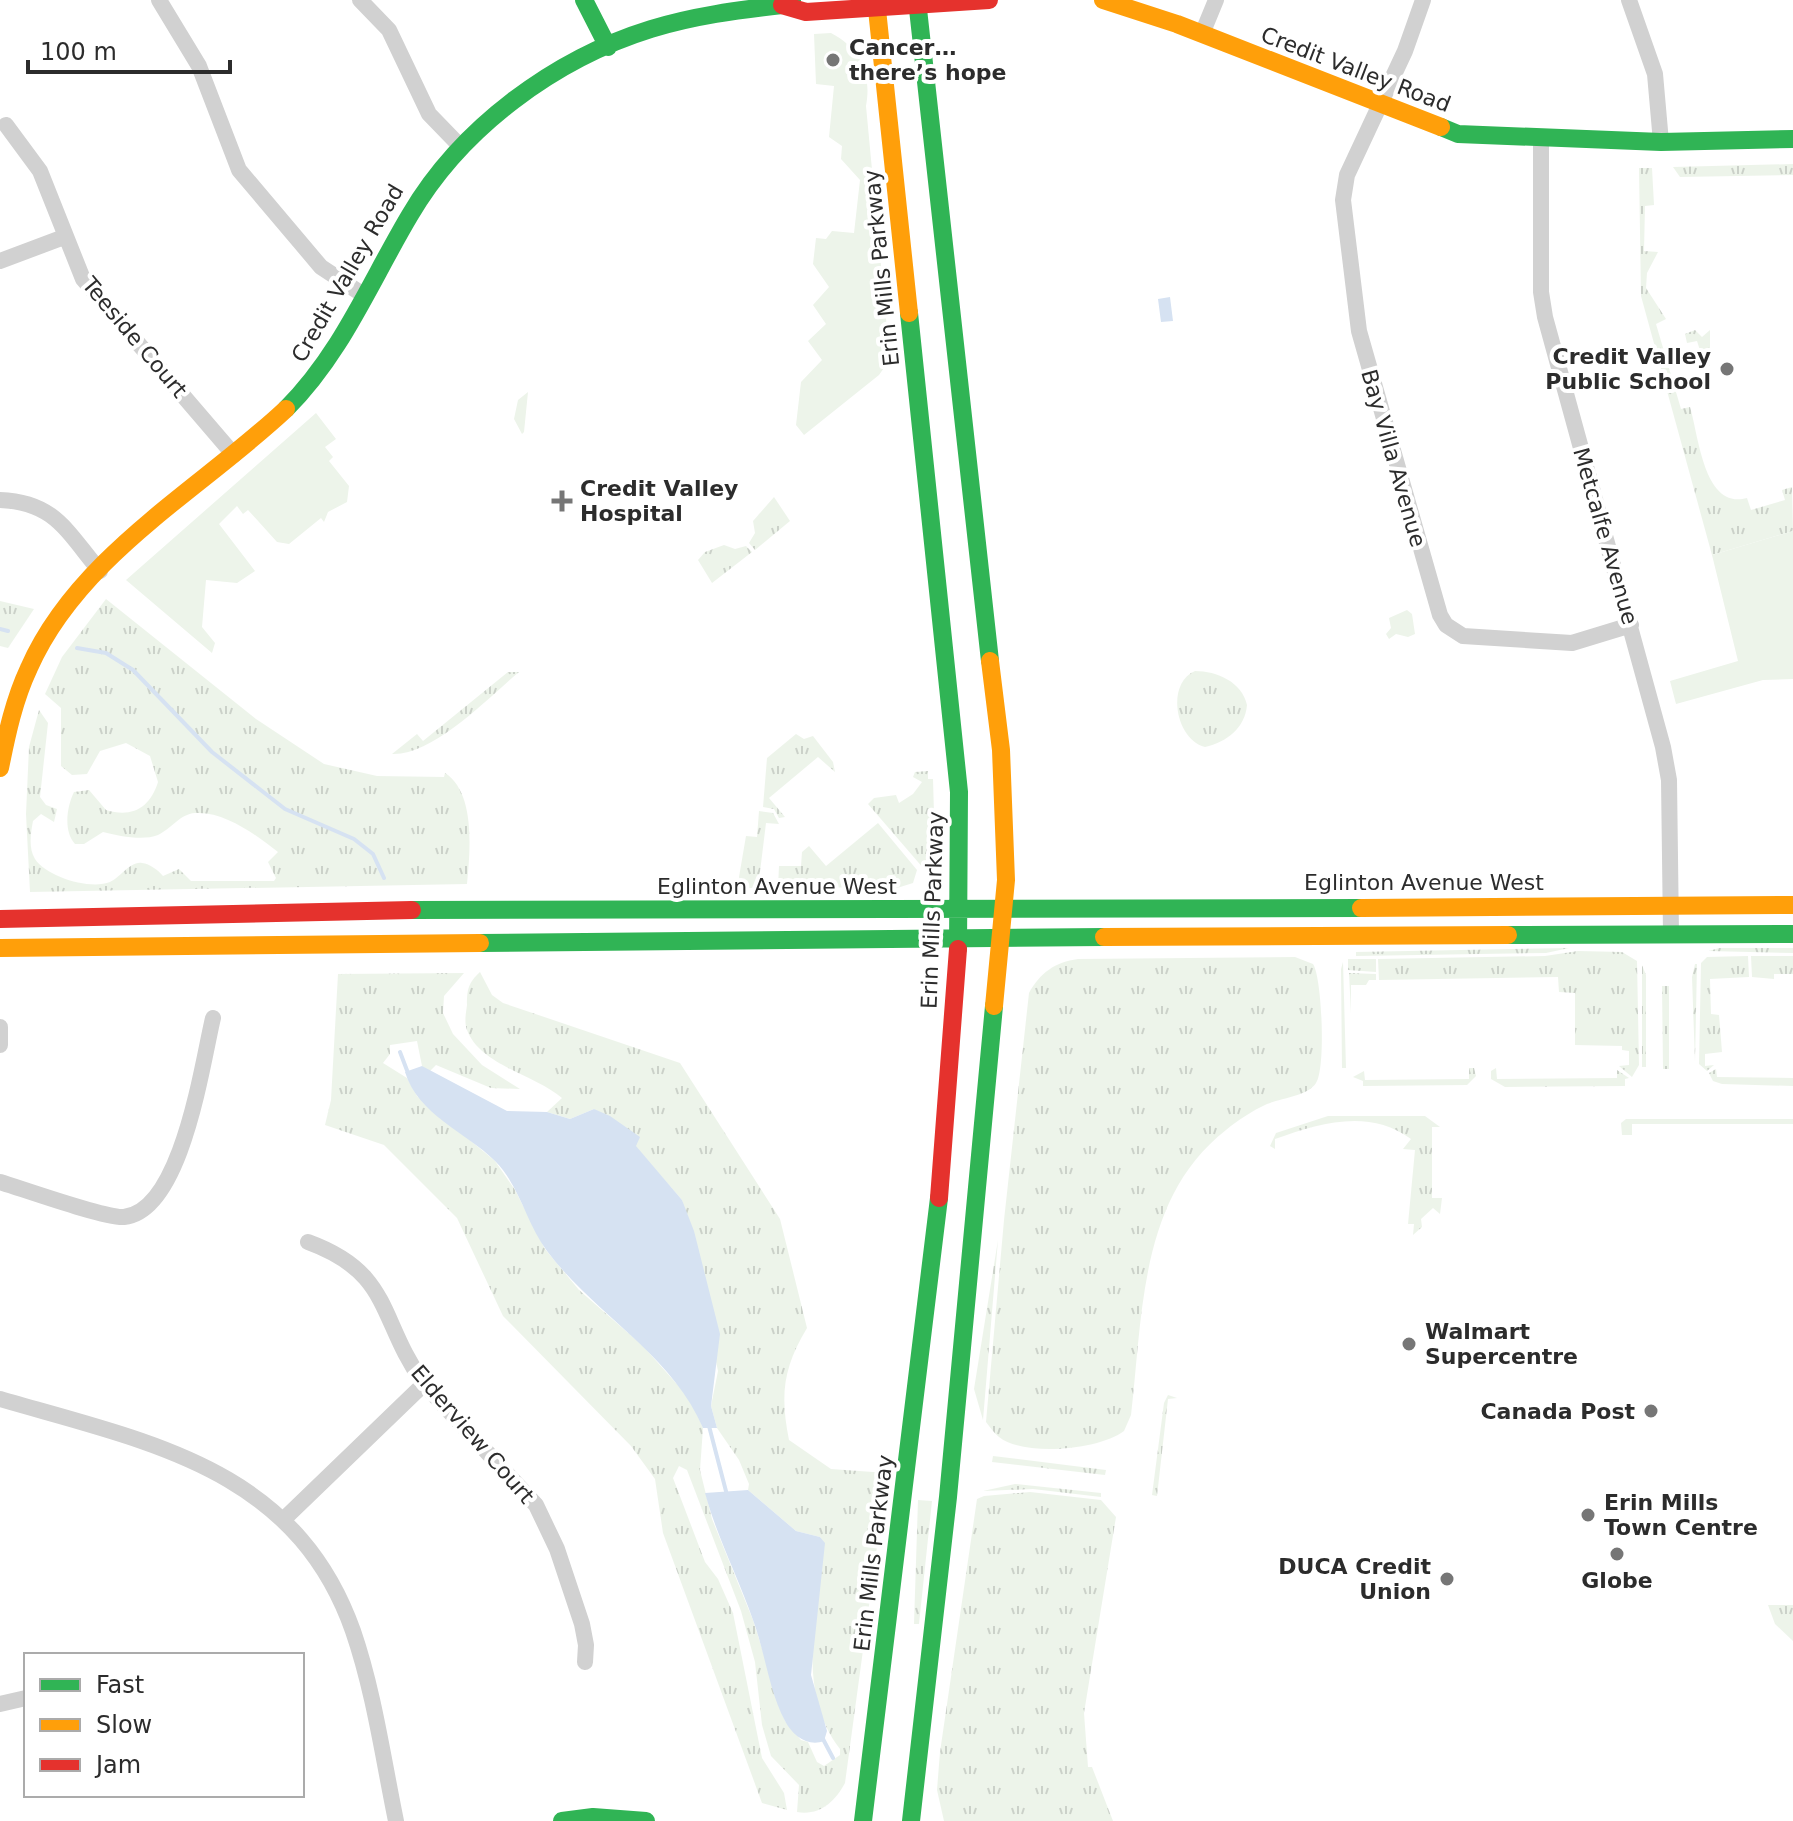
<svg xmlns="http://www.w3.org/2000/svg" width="1793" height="1821" font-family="'DejaVu Sans',sans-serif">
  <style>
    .grass { fill: url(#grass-tufts) }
    .green { fill: #edf4ea }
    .water { fill: #d6e2f2 }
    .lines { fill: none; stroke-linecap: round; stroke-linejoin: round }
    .stream { stroke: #d6e2f2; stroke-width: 4 }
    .street { stroke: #d1d1d1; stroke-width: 16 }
    .fast { stroke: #30b455; stroke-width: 18 }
    .slow { stroke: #ff9f0a; stroke-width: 18 }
    .jam { stroke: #e5322d; stroke-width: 18 }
    .poi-dot { fill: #767676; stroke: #fff; stroke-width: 3 }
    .labels { text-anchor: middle; stroke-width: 8; stroke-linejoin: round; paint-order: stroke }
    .poi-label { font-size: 22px; font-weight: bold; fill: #2c2c2c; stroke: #fff; text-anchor: start }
    .street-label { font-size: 22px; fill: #2c2c2c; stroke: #fff }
  </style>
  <defs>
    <pattern id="grass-tufts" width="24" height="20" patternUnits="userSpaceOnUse" patternTransform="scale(2)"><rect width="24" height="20" fill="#edf4ea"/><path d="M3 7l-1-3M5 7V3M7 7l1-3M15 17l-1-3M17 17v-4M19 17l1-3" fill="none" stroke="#cbd1c9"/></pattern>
  </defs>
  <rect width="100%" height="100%" fill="#fff"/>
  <path class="grass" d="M 1793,164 L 1793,175 L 1680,177 L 1673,167 Z
    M 1639,168 L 1652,168 L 1654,205 L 1645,206 L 1644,251 L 1658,252 L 1647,273 L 1646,288 L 1666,319 L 1656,324 L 1681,409 L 1690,407 C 1699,437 1704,510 1747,498 L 1751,510 L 1785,500 L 1782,490 L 1792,487 L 1793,531 L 1712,555 L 1641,296 Z
    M 1695,330 L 1702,337 L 1710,330 L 1710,366 L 1705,366 L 1697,341 L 1687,343 L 1685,334 Z
    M 774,497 L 790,521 L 755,550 L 749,543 L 755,533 L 753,521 Z
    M 724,545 L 735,549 L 746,546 L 752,552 L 712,583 L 698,560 L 705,552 Z
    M 106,599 L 256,719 L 324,764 L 377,776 L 444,777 L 445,773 C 476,793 470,852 467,884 L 30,892 L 26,814 L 29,747 L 39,710 L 48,723 L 40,797 L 46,805 L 57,809 L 54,822 L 41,814 L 33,821 C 31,832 28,848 35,859 C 47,877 90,890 110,882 C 120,878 130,861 142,863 C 150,864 158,870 163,876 L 179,869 L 191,881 L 274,881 L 276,878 L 268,862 L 278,852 C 256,835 225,811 195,813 C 180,814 171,829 158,835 C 143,841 119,836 103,832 L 84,844 L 75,844 C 63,831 67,806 74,792 L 89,790 L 106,810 C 132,818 150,808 158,782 L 150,756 L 126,743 L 100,751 L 87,774 L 72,775 L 61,766 L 61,708 L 45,694 L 62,657 Z
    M 0,601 L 34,609 L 8,648 L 0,646 Z
    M 1195,671 C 1217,671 1242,682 1247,705 C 1245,728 1227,742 1205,747 C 1176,740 1165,684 1195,671 Z
    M 508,672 L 519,672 C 488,698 433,756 392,754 L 417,734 L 423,741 Z
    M 796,734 L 804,739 L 813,736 L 833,762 L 835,772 L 818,757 L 769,798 L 785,817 L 779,818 L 774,809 L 763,807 L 767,758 Z
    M 928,771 L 928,779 L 933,779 L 935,849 L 924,869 L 868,804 L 874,798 L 896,795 L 899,803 L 913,794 L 922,782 L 913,777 L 915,772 Z
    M 759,811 L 773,813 L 779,824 L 766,823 L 758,888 L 742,888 L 739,877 L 746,836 L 757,837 Z
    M 878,823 L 917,870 L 913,883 L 897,888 L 778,887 L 779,866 L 801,866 L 802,852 L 809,846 L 826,866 Z
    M 1569,948 L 1546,953 L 1356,956 L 1356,952 Z
    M 1719,948 L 1793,948 L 1793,953 L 1709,951 Z
    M 1578,951 L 1622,952 L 1637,961 L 1639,1065 L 1632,1077 L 1619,1066 L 1629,1065 L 1629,1051 L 1622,1050 L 1622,1046 L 1575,1045 L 1575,993 L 1559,992 L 1558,977 L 1379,980 L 1378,959 L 1545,956 Z
    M 1748,956 L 1749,977 L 1710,979 L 1711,1014 L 1719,1015 L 1722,1052 L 1705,1054 L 1705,1066 L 1714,1065 L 1707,1071 L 1699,1064 L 1701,963 L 1707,957 Z
    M 1751,956 L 1793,956 L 1793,974 L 1774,974 L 1774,979 L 1752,977 Z
    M 1295,957 L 1313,964 C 1322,977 1326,1069 1316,1083 C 1308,1096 1281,1098 1267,1104 C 1252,1111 1238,1120 1226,1130 C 1139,1198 1143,1314 1131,1415 L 1124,1431 C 1099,1450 1024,1457 999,1437 C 994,1433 990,1427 986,1422 L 1004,1220 L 1029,993 C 1040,973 1055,962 1078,959 Z
    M 1348,959 L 1376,959 L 1376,972 L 1348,970 Z
    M 1343,962 L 1346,1068 L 1342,1068 L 1341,969 Z
    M 1695,964 L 1697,964 L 1695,1062 L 1692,977 Z
    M 1642,965 L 1646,975 L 1646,1067 L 1642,1067 Z
    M 480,972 L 492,995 L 503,1003 L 680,1063 L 780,1219 L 807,1328 C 783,1368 780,1395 789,1440 L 831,1469 L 887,1473 L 845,1783 C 835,1802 819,1816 797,1812 L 799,1785 L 771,1756 L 762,1725 L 755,1662 L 741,1611 L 687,1470 L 679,1466 L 673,1478 L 705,1562 L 718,1579 L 733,1613 L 762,1758 L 784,1793 L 787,1810 L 762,1803 L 663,1533 L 655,1479 L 631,1446 L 503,1316 L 457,1218 L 384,1145 L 325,1125 L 331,1100 L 338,974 L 464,973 L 444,996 L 443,1013 L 453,1034 L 482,1065 L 520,1089 L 491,1088 L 436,1065 L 429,1072 L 422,1066 L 417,1041 L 390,1045 L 390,1054 L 383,1063 L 407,1078 L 417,1096 L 495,1161 L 515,1190 L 545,1249 L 579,1290 L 643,1346 L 691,1400 L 703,1428 L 700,1470 L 712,1519 L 753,1620 L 785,1721 L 801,1740 L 808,1742 L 817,1762 L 824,1766 L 840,1755 L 840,1749 C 795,1690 817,1612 824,1543 L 820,1537 L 796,1531 L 748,1490 L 749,1484 L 739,1460 L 717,1428 L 711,1406 L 718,1371 L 682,1200 L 635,1146 L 594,1109 L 570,1119 L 547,1112 L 562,1098 C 535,1075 480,1065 467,1030 C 464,1022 466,1013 467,1005 C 467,990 468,983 480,972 Z
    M 1349,973 L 1376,974 L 1376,980 L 1369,980 L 1366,985 L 1351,985 L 1351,1013 Z
    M 1662,986 L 1669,986 L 1669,1069 L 1663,1069 Z
    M 1469,1068 L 1474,1068 L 1476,1076 L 1467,1085 L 1363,1086 L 1363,1081 L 1353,1077 L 1364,1071 L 1365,1080 L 1469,1079 Z
    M 1496,1068 L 1497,1079 L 1617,1078 L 1617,1070 L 1629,1078 L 1625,1079 L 1625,1086 L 1505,1087 L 1491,1079 L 1491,1071 Z
    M 1716,1069 L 1717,1077 L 1793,1078 L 1793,1086 L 1722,1084 L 1713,1081 L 1709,1073 Z
    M 1425,1116 L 1440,1127 L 1432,1127 L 1432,1198 L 1442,1198 L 1440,1214 L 1433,1208 L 1421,1219 L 1422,1227 L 1413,1235 L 1414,1224 L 1408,1224 L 1415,1150 L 1403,1149 L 1411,1139 C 1369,1108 1320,1123 1275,1139 L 1275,1149 L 1270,1146 L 1276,1133 L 1328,1116 Z
    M 1626,1119 L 1793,1119 L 1793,1124 L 1632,1124 L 1632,1135 L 1622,1135 L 1621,1123 Z
    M 998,1240 L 983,1420 L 974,1389 Z
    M 1168,1395 L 1177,1398 L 1168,1399 L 1157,1496 L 1152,1495 L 1164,1403 Z
    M 993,1456 L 1106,1470 L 1105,1475 L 992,1462 Z
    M 1015,1484 L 1101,1493 L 1101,1497 L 1033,1489 L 983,1491 Z
    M 1030,1492 L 1101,1500 L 1116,1517 L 1084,1713 L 1088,1767 L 1092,1767 L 1113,1821 L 944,1821 L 937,1790 L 940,1752 L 977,1499 L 984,1496 Z
    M 918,1500 L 932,1501 L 919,1624 L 914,1624 Z
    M 1793,1592 L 1793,1641 L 1775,1624 L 1768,1605 L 1793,1605 Z"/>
  <path class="green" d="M 831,33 C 860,48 872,74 866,106 L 889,350 L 886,365 L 879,375 L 804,435 L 796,425 L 801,382 L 822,360 L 808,341 L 826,324 L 813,305 L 829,287 L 813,264 L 816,238 L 826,239 L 832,231 L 854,233 L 860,180 L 841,159 L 842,146 L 829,137 L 834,86 L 816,84 L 814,34 Z
    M 528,392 L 524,432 L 522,434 L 514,419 L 518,400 Z
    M 316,413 L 336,439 L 325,447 L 333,457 L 329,461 L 349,486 L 347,502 L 328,512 L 324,522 L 321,518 L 289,544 L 277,542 L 248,510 L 243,514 L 237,506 L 219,524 L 255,571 L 237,583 L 206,580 L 202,627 L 215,643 L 212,653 L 126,580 Z
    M 1793,531 L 1793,679 L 1763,680 L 1676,704 L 1670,681 L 1738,661 L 1712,555 Z
    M 1407,610 L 1412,614 L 1415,634 L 1408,637 L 1396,634 L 1389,639 L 1386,634 L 1391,628 L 1389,618 Z"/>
  <path class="water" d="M 1170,297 L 1173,321 L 1161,322 L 1158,299 Z
    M 422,1066 L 507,1111 L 547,1112 L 570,1119 L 594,1109 L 610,1116 L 640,1137 L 636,1146 L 682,1200 L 694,1231 L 720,1334 L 711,1406 L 717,1428 L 703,1428 C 671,1353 595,1315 547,1251 C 526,1223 520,1186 495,1161 C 466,1132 418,1115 405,1072 Z
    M 748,1490 L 796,1531 L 820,1537 L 825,1543 L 811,1675 L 827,1731 L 824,1741 C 808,1747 793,1736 785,1721 C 769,1691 765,1652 753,1620 C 738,1577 717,1537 705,1493 Z"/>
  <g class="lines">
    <path class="stream" d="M 0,629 L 8,631
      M 77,648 L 106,653 L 133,670 L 212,752 L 285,809 L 354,839 L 373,854 L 384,878
      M 400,1052 L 408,1073
      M 709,1426 L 727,1495
      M 823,1739 L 833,1758"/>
    <path class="street" d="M 159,0 L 199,66 L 239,170 L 321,267 L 365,296
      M 360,0 L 389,30 L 429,114 L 460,146
      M 1423,0 L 1405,51 L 1347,175 L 1343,200 L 1359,331 L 1440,615 L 1446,625 L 1463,636 L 1572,643 L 1631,625
      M 1629,0 L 1655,74 L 1661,142
      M 1202,34 L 1216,0
      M 6,125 L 40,171 L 83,279 L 234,455
      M 1541,139 L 1541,292 L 1545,317 L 1663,747 L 1669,780 L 1671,934
      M 0,261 L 64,237
      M 0,500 C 55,502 67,532 100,571
      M 0,1027 L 0,1045
      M 0,1182 C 23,1189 107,1219 124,1217 C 182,1211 202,1064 213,1018
      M 308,1242 C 393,1273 378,1320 424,1384 L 536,1505 L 557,1549 L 582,1624 L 586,1645 L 585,1662
      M 0,1399 C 147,1442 295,1467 353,1631 C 374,1692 383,1758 396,1821
      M 283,1520 L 424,1384
      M 0,1704 L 26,1698"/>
    <path class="fast" d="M 584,0 L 608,47
      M 917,0 L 990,661
      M 1441,127 L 1458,134 L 1661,142 L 1793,139
      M 909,313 L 959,792 L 958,949
      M 286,409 C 342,353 370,282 410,215 C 461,128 554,59 651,29 C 693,16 738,10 782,5 L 792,0
      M 412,910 L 1361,908
      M 1508,935 L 1793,934
      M 480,943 L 1104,937
      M 562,1821 L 593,1817 L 646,1821
      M 863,1821 L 939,1198
      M 911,1821 L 948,1497 L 994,1006"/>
    <path class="slow" d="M 876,0 L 909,313
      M 1103,0 L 1177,24 L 1441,127
      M 990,661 L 1001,750 L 1006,880 L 994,1006
      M 0,768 C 7,733 14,700 29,668 C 78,556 201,489 286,409
      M 1361,908 L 1793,905
      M 1104,937 L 1508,935
      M 0,948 L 480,943"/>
    <path class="jam" d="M 782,5 L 806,12 L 989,0
      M 0,919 L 412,910
      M 939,1198 L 958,949"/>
  </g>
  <g class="poi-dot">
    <circle cx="833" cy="60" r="8"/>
    <circle cx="1727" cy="369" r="8"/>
    <path d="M558 489h8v8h8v8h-8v8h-8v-8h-8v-8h8z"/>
    <circle cx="1409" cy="1344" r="8"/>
    <circle cx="1651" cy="1411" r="8"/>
    <circle cx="1588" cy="1515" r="8"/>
    <circle cx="1617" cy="1554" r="8"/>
    <circle cx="1447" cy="1579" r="8"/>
  </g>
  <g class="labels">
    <g class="poi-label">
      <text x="849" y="55">Cancer…<tspan x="849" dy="25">there’s hope</tspan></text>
      <text x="1711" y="364" text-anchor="end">Credit Valley<tspan x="1711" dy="25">Public School</tspan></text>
      <text x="580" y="496">Credit Valley<tspan x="580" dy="25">Hospital</tspan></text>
      <text x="1425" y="1339">Walmart<tspan x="1425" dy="25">Supercentre</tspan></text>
      <text x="1635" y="1419" text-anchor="end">Canada Post</text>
      <text x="1604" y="1510">Erin Mills<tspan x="1604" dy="25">Town Centre</tspan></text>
      <text x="1431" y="1574" text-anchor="end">DUCA Credit<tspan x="1431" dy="25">Union</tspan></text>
      <text x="1617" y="1588" text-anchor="middle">Globe</text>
    </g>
    <g class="street-label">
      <text transform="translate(1356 69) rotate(21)" y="8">Credit Valley Road</text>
      <text transform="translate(881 268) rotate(-96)" y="8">Erin Mills Parkway</text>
      <text transform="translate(347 273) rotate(-60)" y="8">Credit Valley Road</text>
      <text transform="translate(135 337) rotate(50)" y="8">Teeside Court</text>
      <text transform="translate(1394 458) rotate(74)" y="8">Bay Villa Avenue</text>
      <text transform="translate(1606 536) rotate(74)" y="8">Metcalfe Avenue</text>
      <text x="1424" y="890">Eglinton Avenue West</text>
      <text x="777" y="894">Eglinton Avenue West</text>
      <text transform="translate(932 910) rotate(-88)" y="8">Erin Mills Parkway</text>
      <text transform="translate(473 1434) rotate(49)" y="8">Elderview Court</text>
      <text transform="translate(873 1553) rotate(-83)" y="8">Erin Mills Parkway</text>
    </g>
  </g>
  <rect x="24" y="1653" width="280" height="144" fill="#ffffff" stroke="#ababab" stroke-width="2"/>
  <rect x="40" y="1679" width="40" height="12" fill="#30b455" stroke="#ababab" stroke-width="2"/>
  <text x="96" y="1693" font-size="24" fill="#2c2c2c">Fast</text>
  <rect x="40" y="1719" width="40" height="12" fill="#ff9f0a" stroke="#ababab" stroke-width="2"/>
  <text x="96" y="1733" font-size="24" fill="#2c2c2c">Slow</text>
  <rect x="40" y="1759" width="40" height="12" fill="#e5322d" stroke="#ababab" stroke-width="2"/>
  <text x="96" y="1773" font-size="24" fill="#2c2c2c">Jam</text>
  <path d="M28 60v12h202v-12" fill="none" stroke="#2c2c2c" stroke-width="4"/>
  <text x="40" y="60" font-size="24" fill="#2c2c2c" stroke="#ffffff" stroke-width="6" paint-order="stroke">100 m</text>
</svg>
